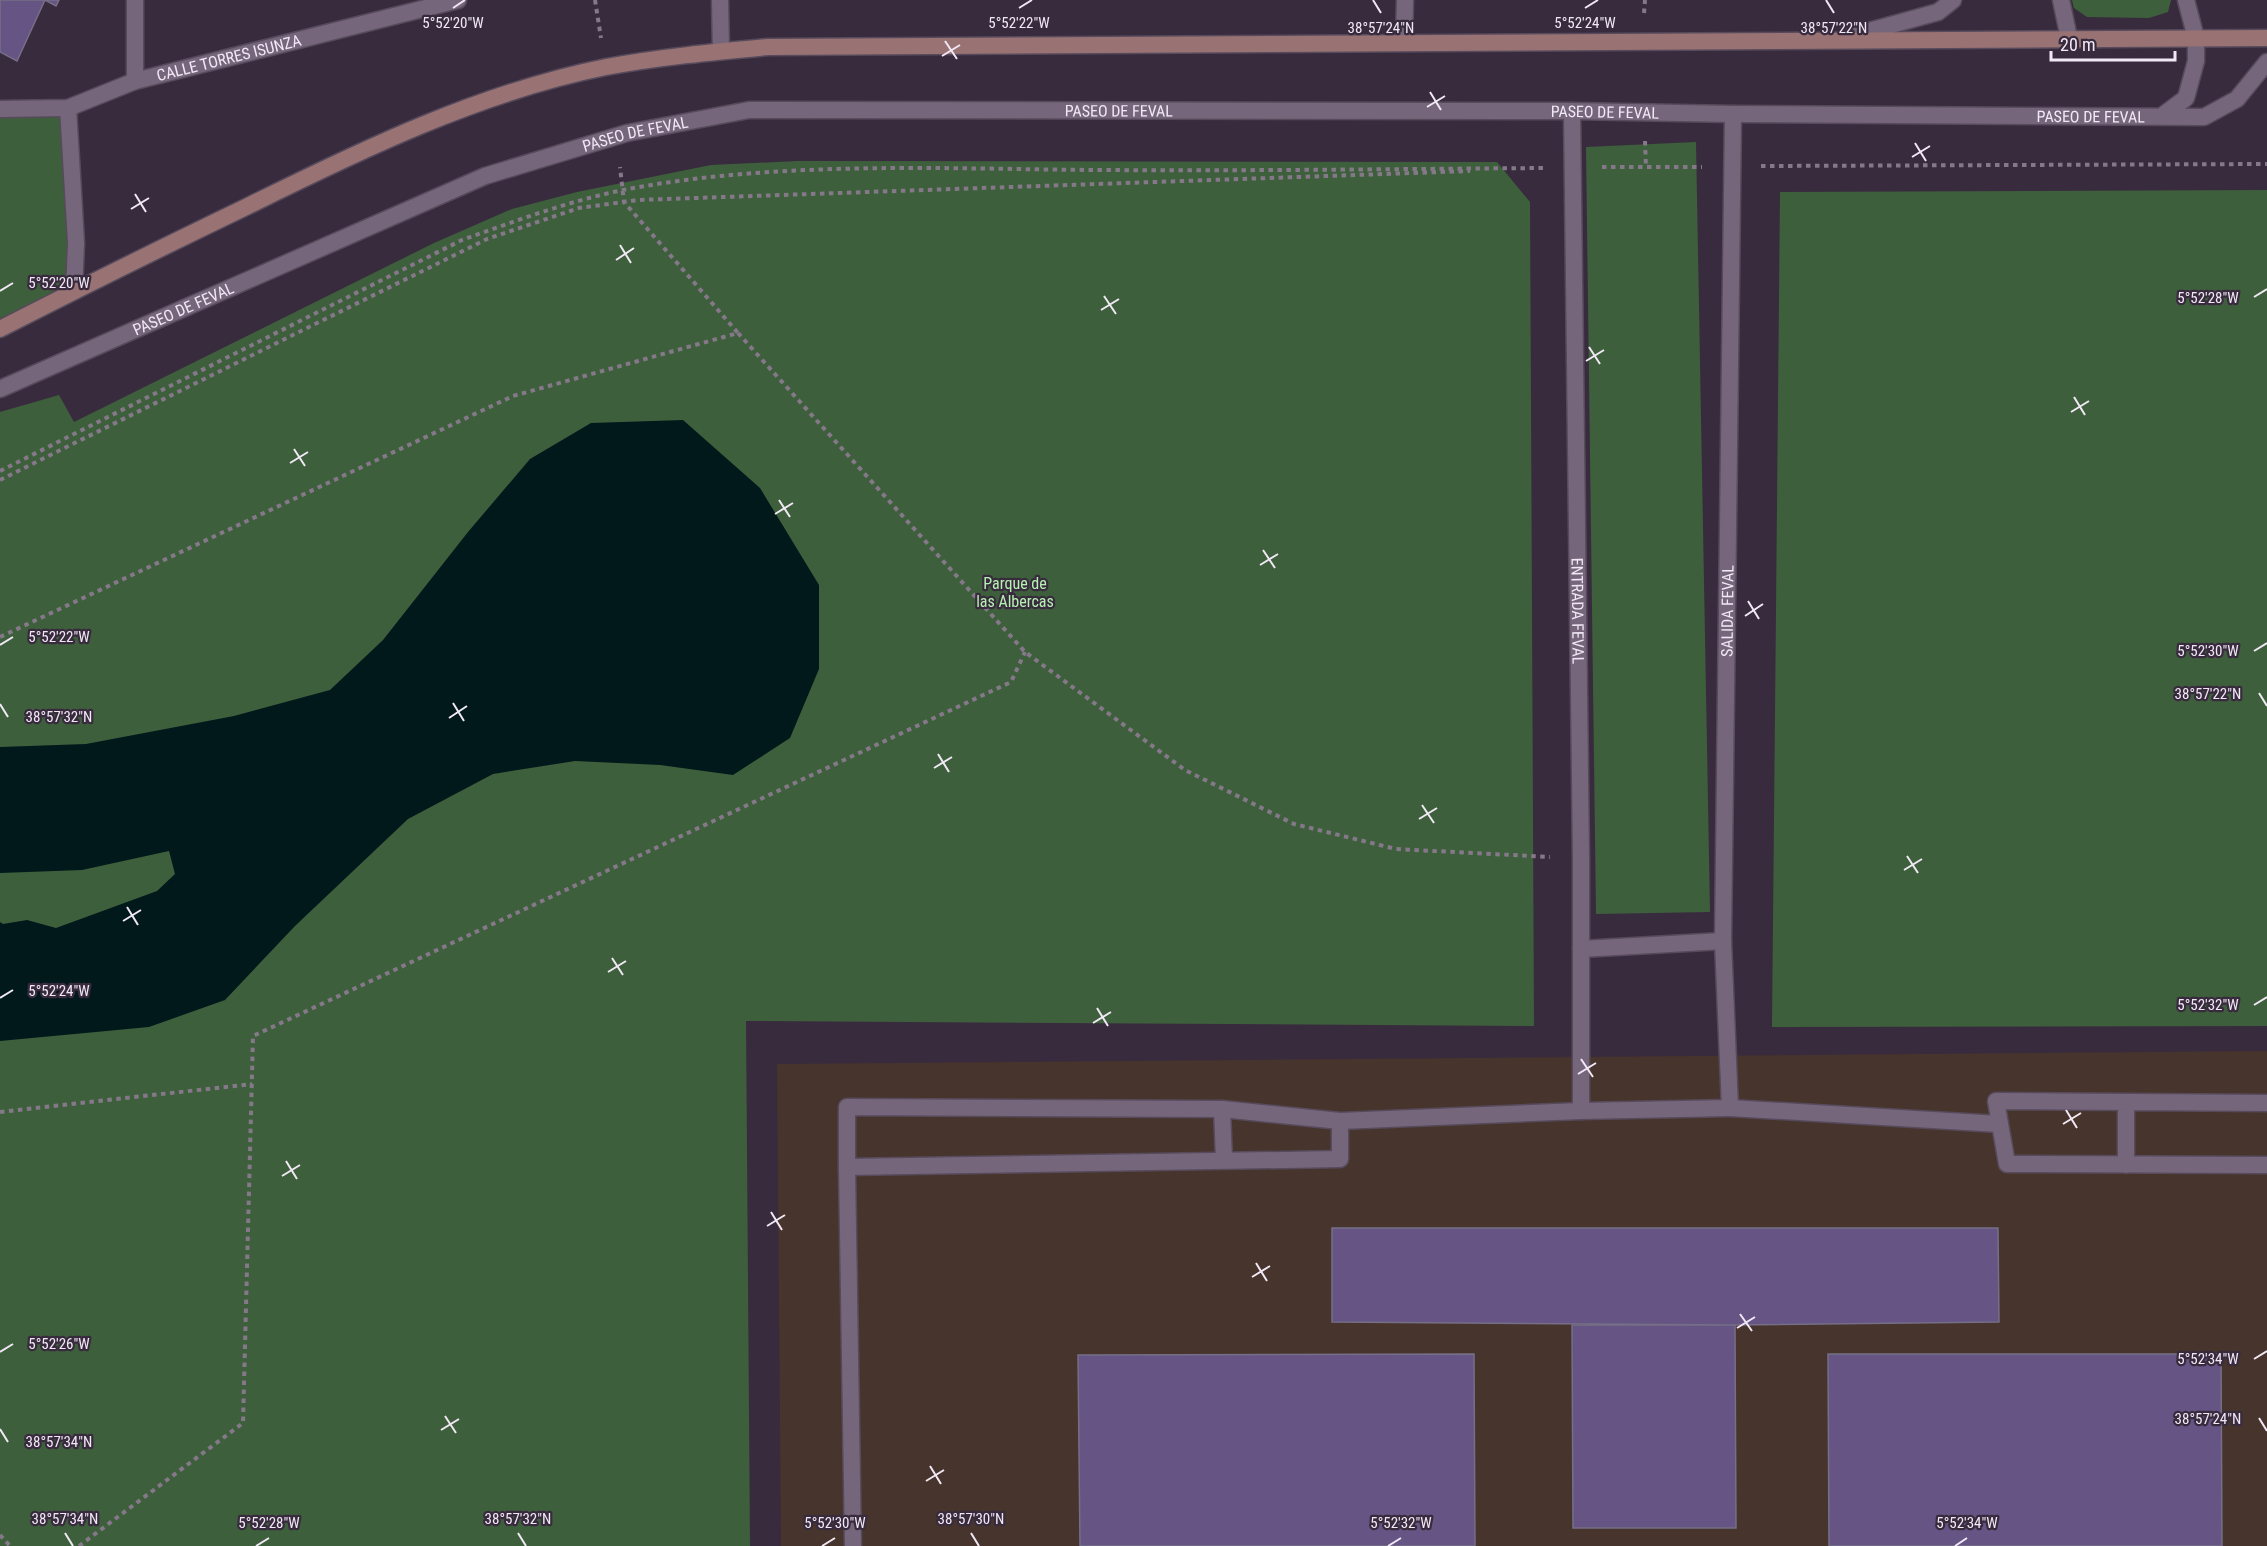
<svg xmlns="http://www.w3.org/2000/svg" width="2267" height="1546" font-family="'Roboto Condensed',sans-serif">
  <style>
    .commercial { fill: #47342c }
    .green { fill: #3e5f3c }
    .water { fill: #02191c }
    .building { fill: #655484; stroke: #766f87; stroke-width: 1.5 }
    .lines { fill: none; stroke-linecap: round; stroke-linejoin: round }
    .service-casing { stroke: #564a5b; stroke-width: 19 }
    .minor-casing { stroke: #564a5b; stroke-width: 19 }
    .secondary-casing { stroke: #564a5b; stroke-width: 19 }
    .path { stroke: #847889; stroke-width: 4; stroke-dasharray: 4.5 4.5; stroke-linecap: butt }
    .service { stroke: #76667c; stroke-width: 16 }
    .minor { stroke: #76667c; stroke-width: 16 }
    .secondary { stroke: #997274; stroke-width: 16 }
    .ticks { fill: none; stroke: #f1e8f5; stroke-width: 2 }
    .labels { text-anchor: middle; stroke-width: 4.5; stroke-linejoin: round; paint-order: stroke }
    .street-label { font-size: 16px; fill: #f1e8f5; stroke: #392b3e }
    .park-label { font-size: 16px; fill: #b5f2b1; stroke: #392b3e }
    .ticks-label { font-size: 15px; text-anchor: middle; fill: #f1e8f5; stroke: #392b3e; stroke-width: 4.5; stroke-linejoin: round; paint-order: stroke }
  </style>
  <rect width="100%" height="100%" fill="#392b3e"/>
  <path class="commercial" d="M 2267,1051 L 2267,1546 L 781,1546 L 777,1064 Z"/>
  <path class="green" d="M 2072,0 L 2171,0 L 2168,12 L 2149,18 L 2087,17 L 2074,8 Z
    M 68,108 L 74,291 L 0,329 L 0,109 Z
    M 1696,142 L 1710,912 L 1596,914 L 1586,147 Z
    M 798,161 L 1497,162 L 1530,202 L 1534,1026 L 746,1021 L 750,1546 L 0,1546 L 0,412 L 59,395 L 74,422 L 434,243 L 512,209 L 577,192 L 711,165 Z
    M 2267,190 L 2267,1026 L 1772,1027 L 1780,192 Z"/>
  <path class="water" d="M 683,420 L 760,488 L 819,585 L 819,669 L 790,738 L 733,775 L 660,765 L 575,761 L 493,774 L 408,819 L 295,926 L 225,1000 L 149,1027 L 0,1041 L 0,922 L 3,924 L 27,920 L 56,928 L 157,891 L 175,874 L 169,851 L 82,870 L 0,873 L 0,747 L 86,744 L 234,716 L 330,690 L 383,640 L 468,532 L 530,459 L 591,423 Z"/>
  <path class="building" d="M 0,0 L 59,0 L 56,6 L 45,0 L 17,61 L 0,52 Z
    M 1332,1228 L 1998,1228 L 1999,1322 L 1735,1325 L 1332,1322 Z
    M 1572,1325 L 1735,1325 L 1736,1528 L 1573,1528 Z
    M 1474,1354 L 1475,1546 L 1080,1546 L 1078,1355 Z
    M 1828,1354 L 2221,1354 L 2222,1546 L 1829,1546 Z"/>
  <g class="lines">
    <defs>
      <path id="service" d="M 1581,949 L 1723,941
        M 2126,1102 L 2126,1165
        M 2267,1103 L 1996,1101 L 2007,1164 L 2267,1165
        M 1730,1108 L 1999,1124
        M 1222,1109 L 1224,1160"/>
      <g id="minor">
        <path d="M 720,0 L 721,51"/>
        <path d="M 2061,0 L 2069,38"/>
        <path d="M 1844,38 L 1938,12 L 1953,0"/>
        <path d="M 1404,42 L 1405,0"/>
        <path d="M 135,81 L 135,0"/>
        <path d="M 68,108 L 76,243 L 74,291"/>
        <path id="s1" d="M 0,109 L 68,108 L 135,81 L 458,0"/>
        <path id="s2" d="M 1572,111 L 1581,859 L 1581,1111"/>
        <path d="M 2162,116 L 2186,98 L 2196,61 L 2196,38 L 2186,0"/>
        <path id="s3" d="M 0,389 L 485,176 L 627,133 L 749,110 L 1572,111 L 1733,114 L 2204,117 L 2237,99 L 2267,62"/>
        <path id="s4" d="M 1340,1121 L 1340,1159 L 847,1167 L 847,1107 L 1222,1109 L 1340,1121 L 1581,1111 L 1730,1108 L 1723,941 L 1733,114"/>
        <path d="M 847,1167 L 853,1546"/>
      </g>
      <path id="secondary" d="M 0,329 C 82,287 165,246 248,206 C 361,150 481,92 606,67 C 660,57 714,52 768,47 L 2267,38"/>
    </defs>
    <use href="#service" class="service-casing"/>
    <use href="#minor" class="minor-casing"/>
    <use href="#secondary" class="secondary-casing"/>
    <path class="path" d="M 595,0 L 601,38
      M 1644,13 L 1645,0
      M 1645,141 L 1646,167
      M 1761,166 L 2267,164
      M 1602,167 L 1702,167
      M 738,333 L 1025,652 L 1185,770 L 1294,824 L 1396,849 L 1550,857
      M 0,471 L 462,240 C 521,219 582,196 645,186 C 794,161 949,169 1099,170 C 1247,171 1395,169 1543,168
      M 0,480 L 487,239 L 579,208 L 638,200 L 1470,171
      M 0,637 L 513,396 L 738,333 L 624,202 L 620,167
      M 0,1112 L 252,1084
      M 0,1535 L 10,1546
      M 79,1546 L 243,1423 L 253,1036 L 1011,682 L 1025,652"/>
    <use href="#service" class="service"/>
    <use href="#minor" class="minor"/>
    <use href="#secondary" class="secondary"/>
  </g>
  <path class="ticks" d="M 1373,0 L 1381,13M 1826,0 L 1834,13M 453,8 L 465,0M 1019,8 L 1032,0M 1585,8 L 1598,0M 945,41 L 957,59M 942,56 L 960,45M 1430,92 L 1441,110M 1427,107 L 1445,96M 1915,143 L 1926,161M 1912,157 L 1930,146M 135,194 L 146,212M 131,209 L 149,198M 620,245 L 631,263M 616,260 L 634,248M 0,291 L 13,283M 1104,296 L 1116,314M 2254,297 L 2267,289M 1101,310 L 1119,299M 1589,347 L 1600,364M 1586,361 L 1604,350M 2074,397 L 2085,415M 2071,412 L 2089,401M 294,449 L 305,466M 290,463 L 308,452M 779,500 L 790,517M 775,514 L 793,503M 1263,550 L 1275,568M 1260,565 L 1278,554M 1748,601 L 1759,619M 1745,616 L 1763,604M 0,645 L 13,637M 2254,651 L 2267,643M 2259,693 L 2267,706M 453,703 L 464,721M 0,704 L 8,717M 449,718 L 467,706M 938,754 L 949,772M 934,768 L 952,757M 1422,805 L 1434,823M 1419,819 L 1437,808M 1907,856 L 1918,873M 1904,870 L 1922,859M 127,907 L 138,925M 123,921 L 141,910M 612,958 L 623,975M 608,972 L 626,961M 0,998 L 13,990M 2254,1005 L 2267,997M 1097,1008 L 1108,1026M 1093,1023 L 1111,1012M 1581,1059 L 1593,1077M 1578,1074 L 1596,1063M 2066,1110 L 2077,1128M 2063,1124 L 2081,1113M 286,1161 L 297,1179M 282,1176 L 300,1165M 771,1212 L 782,1230M 767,1226 L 785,1215M 1256,1263 L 1267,1281M 1252,1277 L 1270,1266M 1740,1314 L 1752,1331M 1737,1328 L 1755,1317M 0,1352 L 13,1344M 2254,1359 L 2267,1351M 445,1416 L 456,1433M 2259,1418 L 2267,1431M 0,1429 L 8,1442M 441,1430 L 459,1419M 930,1466 L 941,1484M 926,1481 L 944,1470M 65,1533 L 73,1546M 518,1533 L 526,1546M 971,1533 L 979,1546M 256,1546 L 269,1538M 822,1546 L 835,1538M 1388,1546 L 1401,1538M 1955,1546 L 1967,1538"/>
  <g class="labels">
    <g class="street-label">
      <text dy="6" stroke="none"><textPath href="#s1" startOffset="237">CALLE TORRES ISUNZA</textPath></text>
      <text dy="6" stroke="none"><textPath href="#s3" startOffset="1172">PASEO DE FEVAL</textPath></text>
      <text dy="6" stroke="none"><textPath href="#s3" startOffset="1658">PASEO DE FEVAL</textPath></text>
      <text dy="6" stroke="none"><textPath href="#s3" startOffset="2144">PASEO DE FEVAL</textPath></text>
      <text dy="6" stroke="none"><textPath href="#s3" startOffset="686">PASEO DE FEVAL</textPath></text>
      <text dy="6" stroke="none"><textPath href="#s3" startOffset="200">PASEO DE FEVAL</textPath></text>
      <text dy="6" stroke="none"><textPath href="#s2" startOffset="500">ENTRADA FEVAL</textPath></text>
      <text dy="6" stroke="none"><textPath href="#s4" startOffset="1972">SALIDA FEVAL</textPath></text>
    </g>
    <g class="park-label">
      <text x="1015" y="589">Parque de<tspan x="1015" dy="18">las Albercas</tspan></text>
    </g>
  </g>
  <g class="ticks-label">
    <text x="1585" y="28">5°52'24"W</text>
    <text x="1019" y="28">5°52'22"W</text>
    <text x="453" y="28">5°52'20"W</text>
    <text x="1381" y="33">38°57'24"N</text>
    <text x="1834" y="33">38°57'22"N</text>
    <text x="59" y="288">5°52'20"W</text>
    <text x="2208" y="303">5°52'28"W</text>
    <text x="59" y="642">5°52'22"W</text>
    <text x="2208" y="656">5°52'30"W</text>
    <text x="2208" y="699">38°57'22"N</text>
    <text x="59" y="722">38°57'32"N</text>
    <text x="59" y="996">5°52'24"W</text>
    <text x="2208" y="1010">5°52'32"W</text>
    <text x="59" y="1349">5°52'26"W</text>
    <text x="2208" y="1364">5°52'34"W</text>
    <text x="2208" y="1424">38°57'24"N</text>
    <text x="59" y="1447">38°57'34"N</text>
    <text x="65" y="1524">38°57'34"N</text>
    <text x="518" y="1524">38°57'32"N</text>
    <text x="971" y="1524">38°57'30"N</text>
    <text x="269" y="1528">5°52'28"W</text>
    <text x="835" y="1528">5°52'30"W</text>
    <text x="1401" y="1528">5°52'32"W</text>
    <text x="1967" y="1528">5°52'34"W</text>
  </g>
  <path d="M2051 51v9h124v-9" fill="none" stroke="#f1e8f5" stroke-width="3"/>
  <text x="2060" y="51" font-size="18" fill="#f1e8f5" stroke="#392b3e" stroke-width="4.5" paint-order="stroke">20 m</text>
</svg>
